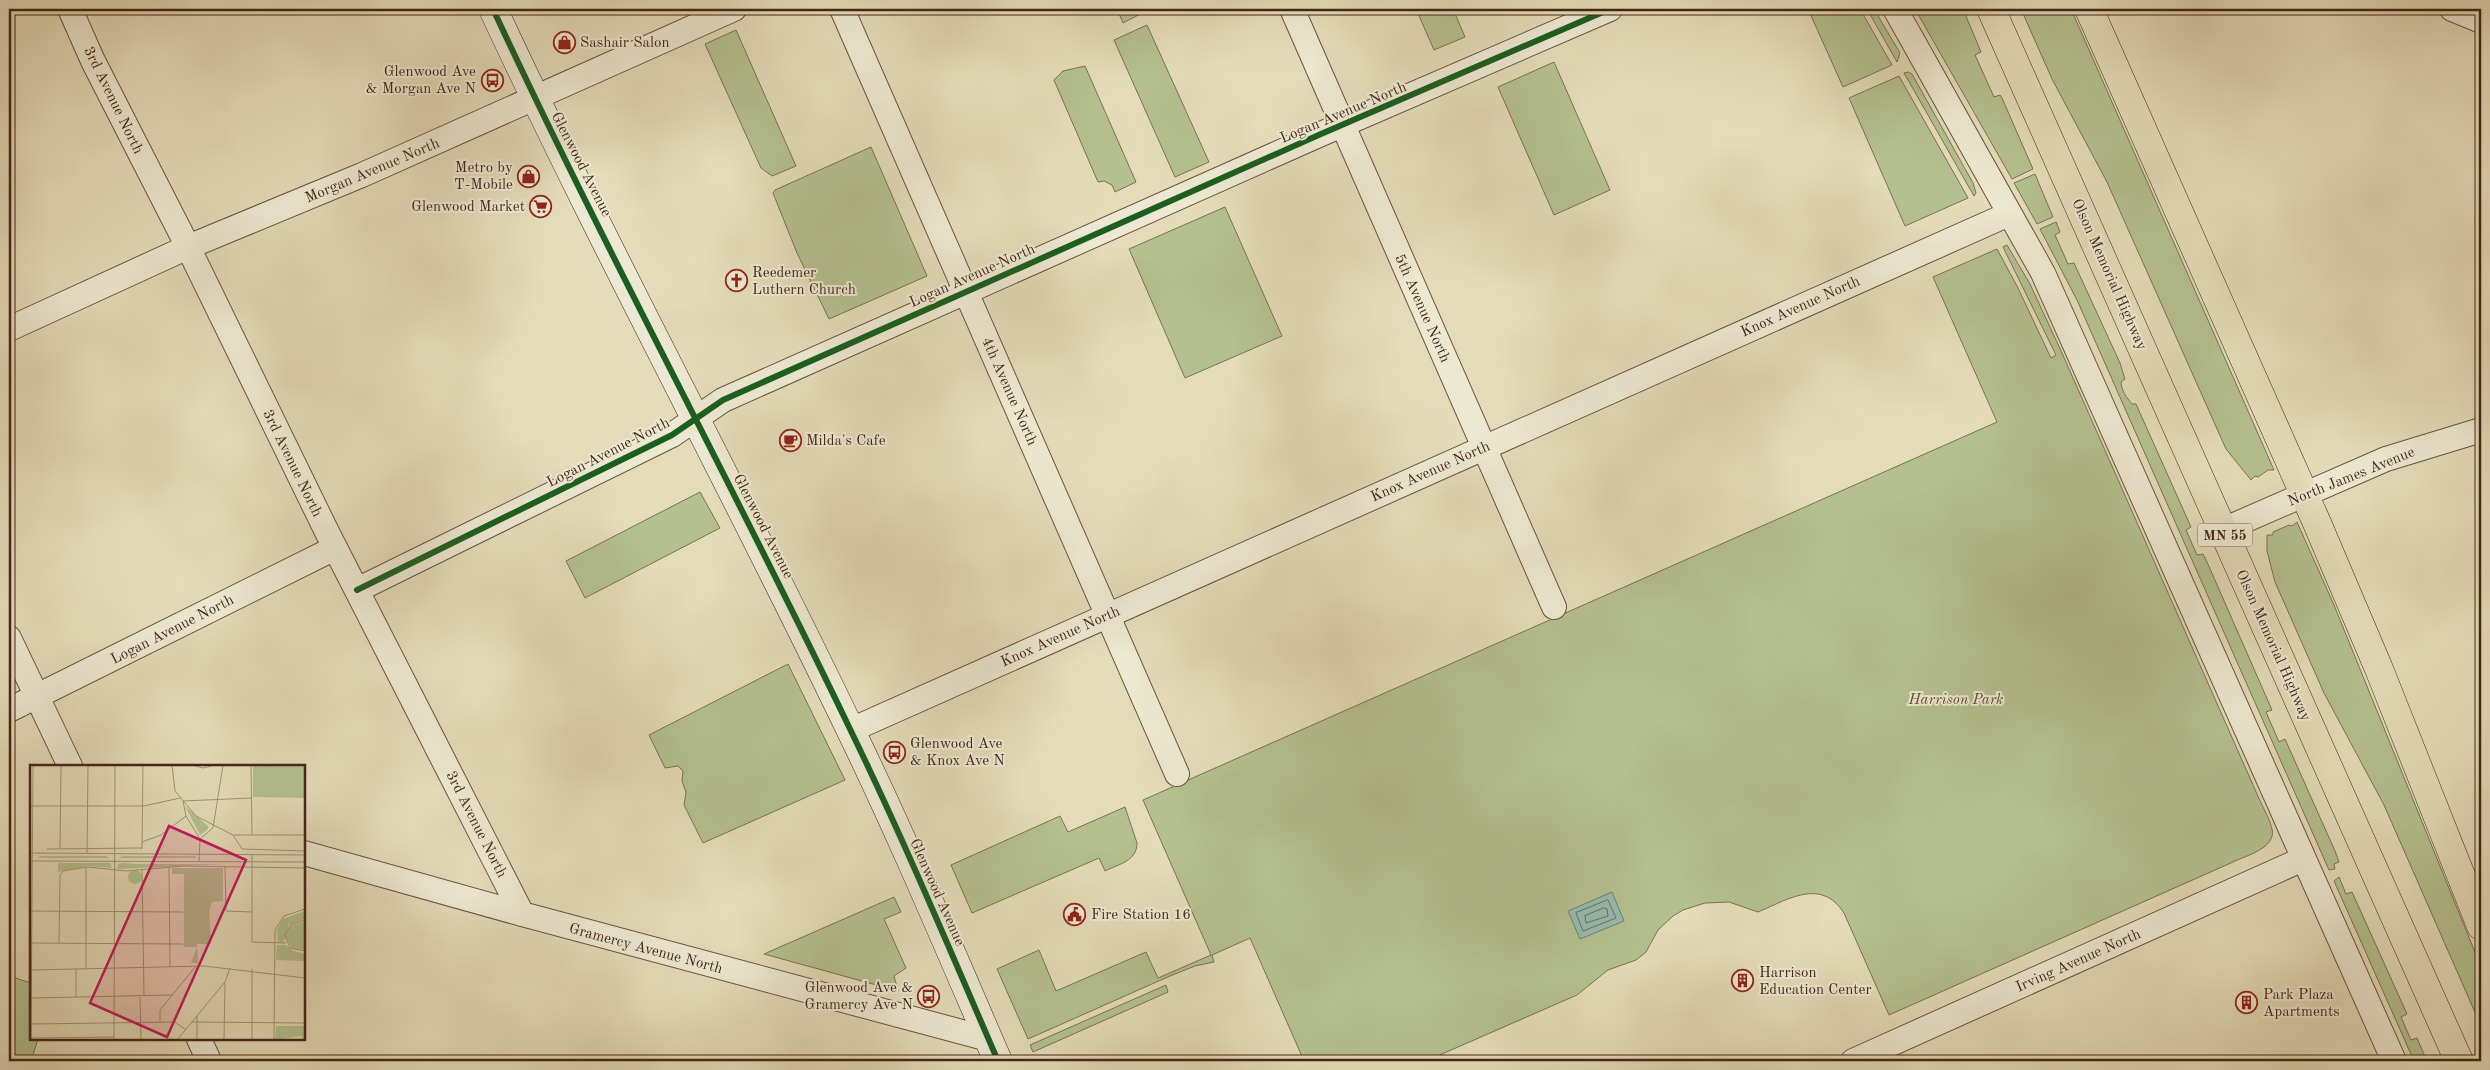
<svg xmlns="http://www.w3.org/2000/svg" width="2490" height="1070" font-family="'Old Standard TT',serif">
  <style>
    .green { fill: #b4c08f; stroke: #7a7352 }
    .water { fill: #95bbae; stroke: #737f71 }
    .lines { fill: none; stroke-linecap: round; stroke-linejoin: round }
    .shore { stroke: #6b7062; stroke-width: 1 }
    .street-casing { stroke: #6a533e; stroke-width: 26 }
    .secondary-casing { stroke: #412615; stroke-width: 29 }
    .primary-casing { stroke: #412615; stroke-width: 29 }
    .street { stroke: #ede8d1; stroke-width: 24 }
    .secondary { stroke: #ede8d1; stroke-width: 28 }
    .primary { stroke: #e4dbb8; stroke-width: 28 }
    .cycleway-casing { stroke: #ede8d1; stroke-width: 9 }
    .cycleway { stroke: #1b5e20; stroke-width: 6 }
    .labels { text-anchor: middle; stroke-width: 4; stroke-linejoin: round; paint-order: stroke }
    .shield { fill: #ede8d1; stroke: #75604d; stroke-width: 1 }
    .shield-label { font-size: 14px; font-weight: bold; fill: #412615 }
    .poi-label { font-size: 15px; fill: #412615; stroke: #ede8d1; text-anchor: start }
    .street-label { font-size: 15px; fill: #412615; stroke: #ede8d1 }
    .park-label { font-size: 15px; font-style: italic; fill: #5e4c34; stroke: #ede8d1 }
    .inset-road { fill: none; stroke: #a39377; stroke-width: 1 }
    .view { fill: #c2185b; fill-opacity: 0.15; stroke: #c2185b; stroke-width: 2.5 }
    .inset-edge { fill: none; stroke: #412615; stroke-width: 2.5 }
  </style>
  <rect width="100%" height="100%" fill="#e4dbb8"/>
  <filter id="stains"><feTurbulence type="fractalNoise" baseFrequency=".004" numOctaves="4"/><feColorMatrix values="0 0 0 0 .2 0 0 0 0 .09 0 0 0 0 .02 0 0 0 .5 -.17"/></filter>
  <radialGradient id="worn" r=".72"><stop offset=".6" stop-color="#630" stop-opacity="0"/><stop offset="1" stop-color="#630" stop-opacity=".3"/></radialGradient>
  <path class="green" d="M 1117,9 L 1150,9 L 1123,23 Z
    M 1416,9 L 1453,9 L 1465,37 L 1434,50 Z
    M 1808,9 L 1860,9 L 1892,65 L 1843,87 Z
    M 1867,9 L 1874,9 L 1900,53 L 1897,62 Z
    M 1915,9 L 1963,9 L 1981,52 L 1975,55 L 1994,97 L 2000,95 L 2002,98 L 2033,169 L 2012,179 Z
    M 2021,9 L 2071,9 L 2274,470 L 2268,470 L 2258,477 L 2255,476 L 2251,480 L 2226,449 L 2107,182 L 2052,79 Z
    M 1147,25 L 1209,162 L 1175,177 L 1114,40 Z
    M 736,30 L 796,166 L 772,176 L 761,168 L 705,44 Z
    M 1554,62 L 1610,190 L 1554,215 L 1498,87 Z
    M 1085,66 L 1136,182 L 1115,192 L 1112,185 L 1104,181 L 1098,182 L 1054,80 L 1063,71 Z
    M 1908,72 L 1912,74 L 1973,183 L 1976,193 L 1974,196 L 1904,73 Z
    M 1899,76 L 1968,198 L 1905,226 L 1849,98 Z
    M 871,147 L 927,276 L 829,319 L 797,253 L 773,193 L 775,190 Z
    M 2035,174 L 2053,217 L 2037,224 L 2014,183 Z
    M 1225,207 L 1282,336 L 1185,378 L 1129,249 Z
    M 2056,222 L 2060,232 L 2055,235 L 2068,264 L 2074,263 L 2120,363 L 2125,379 L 2121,382 C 2121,390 2127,398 2132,404 L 2136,404 L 2191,527 L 2186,530 L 2197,555 L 2203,554 L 2207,562 L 2272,710 L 2266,712 L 2279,742 L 2285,739 L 2335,851 L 2339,862 L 2334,864 L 2335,869 L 2329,870 L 2077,300 L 2040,229 Z
    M 2007,245 L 2030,284 L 2062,353 L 2261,803 C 2265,811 2270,820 2272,829 C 2277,848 2245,856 2233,862 L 1889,1015 L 1844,913 C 1821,877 1787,900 1758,912 L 1729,902 L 1705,903 L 1683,910 L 1673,916 L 1658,930 L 1646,952 L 1636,960 L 1608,970 L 1577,995 L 1426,1061 L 1304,1061 L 1250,938 L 1212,955 L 1214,962 L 1195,966 L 1170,976 L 1028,1039 L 997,969 L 1039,950 L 1056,991 L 1146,952 L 1158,978 L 1211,955 L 1143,800 L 1997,422 L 1933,277 L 1997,249 L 2017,286 L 2051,358 L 2056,355 L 2003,247 Z
    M 700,492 L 720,528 L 585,598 L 566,561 Z
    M 2297,522 L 2334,605 L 2481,967 L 2481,1026 L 2384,805 L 2324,693 L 2275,582 L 2267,551 L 2267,535 L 2273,535 L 2273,532 L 2289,525 L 2292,526 Z
    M 788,664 L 845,780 L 703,843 L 684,805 L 686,792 L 682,781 L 683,771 L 678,766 L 665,768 L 649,735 Z
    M 1125,807 L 1137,843 C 1137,861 1119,864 1105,871 L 1099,858 L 972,913 L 951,865 L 1060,816 L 1068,832 Z
    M 2339,877 L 2346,894 L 2352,892 L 2407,1014 L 2401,1017 L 2411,1040 L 2417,1038 L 2427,1061 L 2414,1061 L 2334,881 Z
    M 894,897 L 901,912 L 884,919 L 906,968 L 894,976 L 898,991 L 764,954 Z
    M 9,976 L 31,983 L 31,1039 L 38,1039 L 31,1061 L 9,1061 Z
    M 1166,985 L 1168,992 L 1033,1052 L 1030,1045 Z"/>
  <path class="water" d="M 1612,892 L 1624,921 L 1580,939 L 1568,911 Z"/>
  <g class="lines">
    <path class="shore" d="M 1608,900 L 1616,918 L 1583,931 L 1576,913 Z
      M 1604,908 L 1607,909 L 1608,916 L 1586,923 L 1585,916 Z"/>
    <defs>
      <path id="street" d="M 70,9 L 93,61 L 188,247 L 327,532 L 522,914
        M 842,9 L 1177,774
        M 1292,9 L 1554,607
        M 1895,9 L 2043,273 L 2394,1061
        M 2452,9 L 2481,21
        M 9,329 L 188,247 L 362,175 L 734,9
        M 2223,530 L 2386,459 L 2481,430
        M 357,590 L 672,435 L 723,400 L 1321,134 L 1610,9
        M 9,638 L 70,766
        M 9,710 L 335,548
        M 851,730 L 2009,214
        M 304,853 L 522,914 L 988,1039
        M 199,1039 L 209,1061
        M 1853,1061 L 2303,859"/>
      <path id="secondary" d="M 493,9 C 606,252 734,487 850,729 C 903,838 950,950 998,1061"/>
      <path id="primary" d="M 1991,9 L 2459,1061
        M 2089,9 L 2317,523 L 2379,669 L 2481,926"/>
    </defs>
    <use href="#street" class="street-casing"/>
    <use href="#secondary" class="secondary-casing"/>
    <use href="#primary" class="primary-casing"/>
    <use href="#street" class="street"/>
    <use href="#secondary" class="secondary"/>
    <use href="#primary" class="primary"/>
    <defs>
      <path id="cycleway" d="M 493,9 C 606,252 734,487 850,729 C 903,838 950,950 998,1061
        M 357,590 L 672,435 L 723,400 L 1321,134 L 1610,9"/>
    </defs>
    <use href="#cycleway" class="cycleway-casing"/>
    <use href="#cycleway" class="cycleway"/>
  </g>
  <defs>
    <symbol id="shop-ring" viewBox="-11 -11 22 22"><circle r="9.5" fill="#ede8d1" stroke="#8f2418" stroke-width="1.5"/><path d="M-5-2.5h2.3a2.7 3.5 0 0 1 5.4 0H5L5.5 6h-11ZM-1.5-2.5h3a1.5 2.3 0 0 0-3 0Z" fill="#8f2418"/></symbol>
    <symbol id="bus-ring" viewBox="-11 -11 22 22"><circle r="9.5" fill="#ede8d1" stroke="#8f2418" stroke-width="1.5"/><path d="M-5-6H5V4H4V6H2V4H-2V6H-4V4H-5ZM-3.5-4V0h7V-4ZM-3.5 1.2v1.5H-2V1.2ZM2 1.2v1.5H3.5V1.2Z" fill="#8f2418"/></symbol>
    <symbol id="supermarket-ring" viewBox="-11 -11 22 22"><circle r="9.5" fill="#ede8d1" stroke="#8f2418" stroke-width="1.5"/><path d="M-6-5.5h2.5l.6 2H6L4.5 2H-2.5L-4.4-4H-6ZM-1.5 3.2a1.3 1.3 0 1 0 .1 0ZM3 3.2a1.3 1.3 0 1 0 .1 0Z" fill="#8f2418"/></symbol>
    <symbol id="church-ring" viewBox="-11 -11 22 22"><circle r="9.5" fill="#ede8d1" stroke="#8f2418" stroke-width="1.5"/><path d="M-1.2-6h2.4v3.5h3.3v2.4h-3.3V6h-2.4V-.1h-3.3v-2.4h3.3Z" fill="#8f2418"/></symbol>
    <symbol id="cafe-ring" viewBox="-11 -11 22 22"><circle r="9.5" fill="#ede8d1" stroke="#8f2418" stroke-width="1.5"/><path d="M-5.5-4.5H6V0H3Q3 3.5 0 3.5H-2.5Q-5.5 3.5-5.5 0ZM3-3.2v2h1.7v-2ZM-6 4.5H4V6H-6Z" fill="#8f2418"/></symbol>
    <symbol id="civic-ring" viewBox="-11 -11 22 22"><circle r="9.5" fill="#ede8d1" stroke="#8f2418" stroke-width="1.5"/><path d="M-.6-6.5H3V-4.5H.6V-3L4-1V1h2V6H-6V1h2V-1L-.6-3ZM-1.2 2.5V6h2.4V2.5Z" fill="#8f2418"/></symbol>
    <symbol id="building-ring" viewBox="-11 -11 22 22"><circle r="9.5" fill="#ede8d1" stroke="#8f2418" stroke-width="1.5"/><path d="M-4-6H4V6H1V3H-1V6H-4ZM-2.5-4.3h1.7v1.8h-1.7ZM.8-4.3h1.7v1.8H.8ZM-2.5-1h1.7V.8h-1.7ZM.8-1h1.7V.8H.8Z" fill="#8f2418"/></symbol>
  </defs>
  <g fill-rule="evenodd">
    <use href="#shop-ring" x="552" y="30" width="25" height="25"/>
    <use href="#bus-ring" x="480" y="68" width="25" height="25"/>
    <use href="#shop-ring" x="516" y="164" width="25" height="25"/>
    <use href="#supermarket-ring" x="528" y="194" width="25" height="25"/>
    <use href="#church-ring" x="724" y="268" width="25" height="25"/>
    <use href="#cafe-ring" x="778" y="428" width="25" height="25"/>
    <use href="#bus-ring" x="882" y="740" width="25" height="25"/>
    <use href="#civic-ring" x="1062" y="902" width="25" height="25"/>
    <use href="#building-ring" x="1730" y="968" width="25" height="25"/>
    <use href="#bus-ring" x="916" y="984" width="25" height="25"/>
    <use href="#building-ring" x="2234" y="990" width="25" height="25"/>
  </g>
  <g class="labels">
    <rect class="shield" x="2197.5" y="523.5" width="55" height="23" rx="4"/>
    <g class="shield-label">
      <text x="2225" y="540">MN 55</text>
    </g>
    <g class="poi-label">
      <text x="580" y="47">Sashair Salon</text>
      <text x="476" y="76" text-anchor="end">Glenwood Ave<tspan x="476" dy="17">&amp; Morgan Ave N</tspan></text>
      <text x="513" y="172" text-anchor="end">Metro by<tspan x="513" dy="17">T-Mobile</tspan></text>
      <text x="525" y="211" text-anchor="end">Glenwood Market</text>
      <text x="752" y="277">Reedemer<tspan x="752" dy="17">Luthern Church</tspan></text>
      <text x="806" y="445">Milda's Cafe</text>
      <text x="910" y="748">Glenwood Ave<tspan x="910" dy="17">&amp; Knox Ave N</tspan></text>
      <text x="1091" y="919">Fire Station 16</text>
      <text x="1759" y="977">Harrison<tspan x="1759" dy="17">Education Center</tspan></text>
      <text x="913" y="992" text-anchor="end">Glenwood Ave &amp;<tspan x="913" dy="17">Gramercy Ave N</tspan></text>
      <text x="2263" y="999">Park Plaza<tspan x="2263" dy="17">Apartments</tspan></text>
    </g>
    <g class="street-label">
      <text transform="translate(114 100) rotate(64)" y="5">3rd Avenue North</text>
      <text transform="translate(1343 112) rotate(-23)" y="5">Logan Avenue North</text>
      <text transform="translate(582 164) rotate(63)" y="5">Glenwood Avenue</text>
      <text transform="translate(372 170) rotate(-23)" y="5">Morgan Avenue North</text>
      <text transform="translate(2110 274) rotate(66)" y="5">Olson Memorial Highway</text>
      <text transform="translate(972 275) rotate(-24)" y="5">Logan Avenue North</text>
      <text transform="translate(1800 306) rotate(-24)" y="5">Knox Avenue North</text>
      <text transform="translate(1423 308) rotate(66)" y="5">5th Avenue North</text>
      <text transform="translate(1010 391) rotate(66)" y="5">4th Avenue North</text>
      <text transform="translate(608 452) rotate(-27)" y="5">Logan Avenue North</text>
      <text transform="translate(293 463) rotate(64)" y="5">3rd Avenue North</text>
      <text transform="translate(1430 471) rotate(-24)" y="5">Knox Avenue North</text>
      <text transform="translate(2351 476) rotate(-22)" y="5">North James Avenue</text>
      <text transform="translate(764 526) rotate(63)" y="5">Glenwood Avenue</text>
      <text transform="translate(172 629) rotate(-27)" y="5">Logan Avenue North</text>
      <text transform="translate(1060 636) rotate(-24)" y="5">Knox Avenue North</text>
      <text transform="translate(2274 645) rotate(66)" y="5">Olson Memorial Highway</text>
      <text transform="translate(477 824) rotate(63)" y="5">3rd Avenue North</text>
      <text transform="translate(938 892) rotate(66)" y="5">Glenwood Avenue</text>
      <text transform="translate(646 948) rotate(15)" y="5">Gramercy Avenue North</text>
      <text transform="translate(2078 960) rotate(-24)" y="5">Irving Avenue North</text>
    </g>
    <g class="park-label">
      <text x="1956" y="704">Harrison Park</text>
    </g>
  </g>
  <g transform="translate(30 765)">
    <rect width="275" height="275" fill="#e4dbb8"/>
    <path d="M 223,0 L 275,0 L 275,33 L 223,32 ZM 155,41 L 178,61 L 178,64 L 170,70 ZM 11,91 L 76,91 L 80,93 L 7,93 ZM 93,91 L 166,91 L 166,93 L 89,93 ZM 28,98 L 80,98 L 82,103 L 58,101 L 28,107 ZM 94,98 L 104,99 L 197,99 L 87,104 L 88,99 ZM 142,103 L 193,103 L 193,136 L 182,137 L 179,147 L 181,179 L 167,179 L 168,198 L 161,198 L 167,182 L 154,182 L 154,109 L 142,109 ZM98 112a7 7 0 1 1 14 0a7 7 0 1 1-14 0ZM 275,146 L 275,154 L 259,159 L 254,177 L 248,178 L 247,165 L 253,154 ZM 275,156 L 275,185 L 262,183 L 255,171 L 261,160 ZM 247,180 L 256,180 L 263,186 L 275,189 L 275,196 L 246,195 ZM 246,261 L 275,261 L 275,275 L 271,271 L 245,275 Z" fill="#b4c08f"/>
    <path class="inset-road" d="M 142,0 L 145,26 L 166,51 L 203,70 L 212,84 L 275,86M 162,0 L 173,3 L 185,0M 221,0 L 222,69M 0,41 L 114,41 L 150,33M 183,63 L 193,0M 204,70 L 275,70M 170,74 L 156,51 L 153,36 L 222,33M 112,77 L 131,70 L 156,51M 17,84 L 112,83M 30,84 L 31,0M 112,84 L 113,0M 0,88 L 275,90M 57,89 L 58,0M 222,89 L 222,177 L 256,178M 0,96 L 275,97M 169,96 L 170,74 L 183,63M 195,101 L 196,146 L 222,147M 139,102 L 140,201M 112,104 L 114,231M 1,146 L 153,147M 275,155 L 261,159 L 255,170 L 260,183 L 275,186M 1,178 L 153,179M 29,178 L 30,110 L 33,106 L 58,102 L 96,106 L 153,101 L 275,103M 56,204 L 56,102M 222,204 L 222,275M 2,205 L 174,201 L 275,213M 110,232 L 111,275M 2,233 L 142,230M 46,233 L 46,204M 167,251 L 167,275M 130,257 L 130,245 L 166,201M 162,257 L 275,258M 1,259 L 145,257 L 156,265M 1,273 L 84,272M 1,275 L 3,0M 84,275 L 85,0M 147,275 L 195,217 L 200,203M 194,275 L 195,218M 244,275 L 245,165 L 254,151 L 275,144"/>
    <path class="view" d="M 139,61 L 216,95 L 137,272 L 60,238 Z"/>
    <rect width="275" height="275" class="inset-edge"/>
  </g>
  <rect width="2490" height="1070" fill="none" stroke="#e4dbb8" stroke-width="30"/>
  <rect x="10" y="10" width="2470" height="1050" fill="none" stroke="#412615" stroke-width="2.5"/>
  <rect x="15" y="15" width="2460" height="1040" fill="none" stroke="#412615"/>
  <rect width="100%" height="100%" filter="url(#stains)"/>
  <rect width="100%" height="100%" fill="url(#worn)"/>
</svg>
